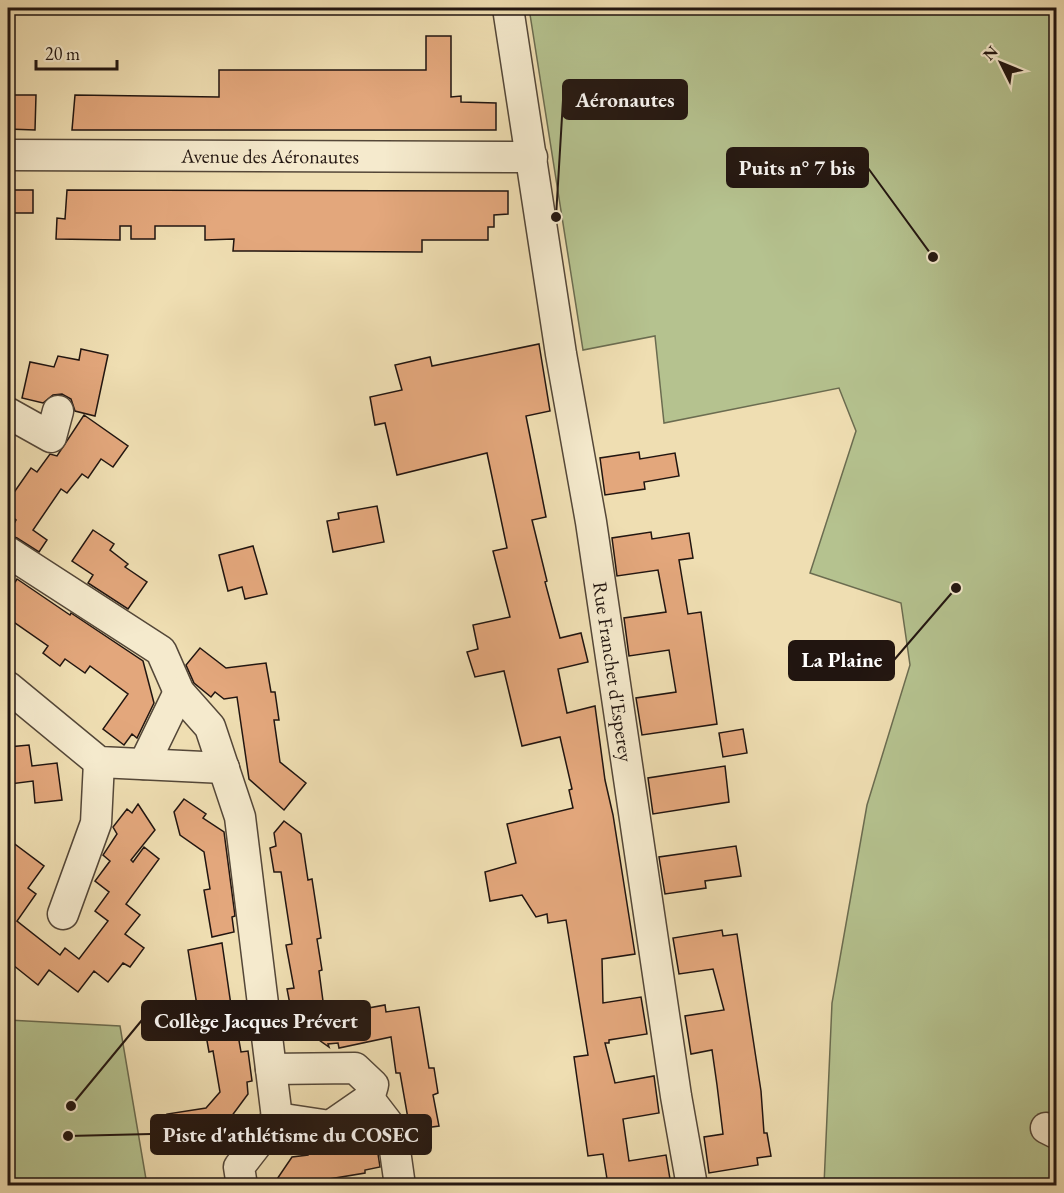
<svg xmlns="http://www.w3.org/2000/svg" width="1064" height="1193" font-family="'EB Garamond',serif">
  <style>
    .green { fill: #b5c28f; stroke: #6b6c50; stroke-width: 1.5 }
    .building { fill: #e3a77c; stroke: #211510; stroke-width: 1.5 }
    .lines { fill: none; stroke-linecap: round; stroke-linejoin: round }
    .minor-casing { stroke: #544738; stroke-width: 33 }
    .minor { stroke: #f5eacd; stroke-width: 30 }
    .labels { text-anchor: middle; stroke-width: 4.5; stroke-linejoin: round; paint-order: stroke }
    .street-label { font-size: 20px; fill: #211510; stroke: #f5eacd }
    .leader { fill: none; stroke: #211510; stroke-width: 2 }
    .callout-dot { fill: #211510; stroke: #f5eacd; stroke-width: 2 }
    .callout { fill: #211510; stroke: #211510; stroke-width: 2 }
    .callout-label { font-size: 21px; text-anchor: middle; font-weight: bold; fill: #fff }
  </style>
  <rect width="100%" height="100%" fill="#efdeb2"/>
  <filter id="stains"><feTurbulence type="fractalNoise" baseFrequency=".00333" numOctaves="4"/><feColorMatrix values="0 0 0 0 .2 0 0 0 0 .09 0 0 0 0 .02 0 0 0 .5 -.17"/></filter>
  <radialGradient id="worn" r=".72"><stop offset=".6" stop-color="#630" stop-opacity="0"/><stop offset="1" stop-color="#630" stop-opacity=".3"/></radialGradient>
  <path class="green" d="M 529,8 L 1056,8 L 1056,1092 L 1046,1128 L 1056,1133 L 1056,1161 L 1049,1185 L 824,1185 L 832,1003 L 867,805 L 910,665 L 901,603 L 810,573 L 856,431 L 839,388 L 664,423 L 655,336 L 583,350 Z
    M 8,1020 L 120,1026 L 147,1185 L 8,1185 Z"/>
  <path class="building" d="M 426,36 L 451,36 L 451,97 L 461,96 L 461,102 L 496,103 L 496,130 L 72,130 L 75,95 L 219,97 L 219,70 L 426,70 Z
    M 8,95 L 36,95 L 35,130 L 8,129 Z
    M 8,190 L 33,190 L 33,213 L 8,213 Z
    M 67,190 L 508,191 L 508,214 L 494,215 L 494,227 L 488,227 L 488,240 L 422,240 L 422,252 L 233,251 L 234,239 L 205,240 L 205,226 L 155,226 L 155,239 L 131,239 L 131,226 L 120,226 L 120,240 L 56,239 L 57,218 L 65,219 Z
    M 539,344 L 550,411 L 526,416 L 546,517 L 532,520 L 547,581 L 545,582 L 560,638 L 581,633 L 588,662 L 558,669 L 567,713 L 595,706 L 605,780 L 613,815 L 635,954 L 602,959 L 603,1003 L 641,997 L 647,1034 L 609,1040 L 609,1043 L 605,1043 L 615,1083 L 654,1076 L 659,1113 L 623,1119 L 629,1161 L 666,1155 L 671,1185 L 608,1185 L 603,1154 L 588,1156 L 574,1057 L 588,1055 L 566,920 L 548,923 L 547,914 L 536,917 L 522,895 L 490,901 L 485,872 L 516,863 L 507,824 L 573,808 L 569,790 L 572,789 L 560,737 L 522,746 L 504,671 L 475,677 L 467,652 L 478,649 L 473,625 L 510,617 L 493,551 L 507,548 L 487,453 L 397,475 L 385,423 L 375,425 L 370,397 L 402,390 L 395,365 L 430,357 L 432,366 Z
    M 81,349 L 108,355 L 95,416 L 75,411 L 71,399 L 62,394 L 53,395 L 43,403 L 22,398 L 30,362 L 54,367 L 58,356 L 79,360 Z
    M 84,415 L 128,446 L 113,467 L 101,459 L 88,478 L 82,474 L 67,493 L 61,489 L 33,530 L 47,540 L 39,552 L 17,538 L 8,535 L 16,520 L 8,513 L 8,501 L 31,468 L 37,472 L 50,454 L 57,456 Z
    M 639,452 L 640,459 L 675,453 L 679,476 L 644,482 L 645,489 L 605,495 L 600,458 Z
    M 377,506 L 384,542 L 333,552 L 327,521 L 339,519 L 338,513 Z
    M 93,530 L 114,544 L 110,550 L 128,564 L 125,567 L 147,582 L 128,609 L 88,583 L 93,575 L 72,561 Z
    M 651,532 L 652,539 L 689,533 L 693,558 L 679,560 L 688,614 L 701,612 L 717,724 L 642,735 L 636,698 L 676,692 L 669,650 L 629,656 L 624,618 L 666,612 L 658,570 L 617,576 L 612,538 Z
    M 253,546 L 267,594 L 245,599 L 242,587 L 228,591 L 219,555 Z
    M 17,579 L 70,615 L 71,613 L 143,661 L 154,703 L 137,738 L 132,734 L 124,745 L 103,729 L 128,694 L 90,666 L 85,673 L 65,659 L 60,666 L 43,653 L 48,646 L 8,618 L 8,593 Z
    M 200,648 L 226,668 L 266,663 L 271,692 L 275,692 L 279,720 L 274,720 L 280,762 L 306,783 L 284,810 L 249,779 L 237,697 L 224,699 L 215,692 L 211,697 L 194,683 L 186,665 Z
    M 743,729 L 747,753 L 723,757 L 719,733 Z
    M 29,745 L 32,766 L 57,763 L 62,800 L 35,803 L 33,781 L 10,784 L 8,747 Z
    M 725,766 L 729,802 L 653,814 L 648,778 Z
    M 184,799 L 206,814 L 203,818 L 224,832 L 235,916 L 232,917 L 234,932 L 212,937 L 204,890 L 210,889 L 204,852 L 180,835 L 174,812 Z
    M 138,804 L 155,830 L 131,860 L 133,862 L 144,847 L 159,859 L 126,904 L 140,915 L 125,934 L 144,948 L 130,967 L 123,963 L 108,982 L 94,971 L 78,992 L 49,970 L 38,985 L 8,961 L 8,839 L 44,866 L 28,888 L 36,894 L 17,921 L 60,955 L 65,948 L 79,959 L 108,921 L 95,911 L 109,892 L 95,881 L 110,861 L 103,855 L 117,834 L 113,827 L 127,809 L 132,813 Z
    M 284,821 L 301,834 L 308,880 L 312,879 L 321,938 L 317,939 L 322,970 L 319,971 L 325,1016 L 385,1005 L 386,1012 L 419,1007 L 429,1068 L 434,1068 L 438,1093 L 433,1095 L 439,1126 L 410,1130 L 400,1073 L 396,1073 L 391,1037 L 339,1048 L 338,1043 L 328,1044 L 329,1047 L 292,1021 L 300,1020 L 299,1014 L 292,1015 L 287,989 L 294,988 L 286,945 L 292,944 L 281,872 L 274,872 L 270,848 L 276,846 L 274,833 Z
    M 736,846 L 741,876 L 705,881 L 706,888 L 665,894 L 659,857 Z
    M 722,930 L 723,936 L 737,934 L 761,1091 L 764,1133 L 767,1133 L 771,1156 L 757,1158 L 758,1165 L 709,1173 L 704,1137 L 723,1134 L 717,1085 L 712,1050 L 691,1054 L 685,1016 L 724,1010 L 713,969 L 679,974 L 673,938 Z
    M 222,943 L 233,1019 L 235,1018 L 241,1052 L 248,1051 L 252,1081 L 247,1082 L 248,1094 L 214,1140 L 186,1145 L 185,1139 L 172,1140 L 167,1114 L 206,1108 L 220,1092 L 213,1051 L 209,1052 L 204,1024 L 200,1024 L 188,950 Z
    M 375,1135 L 380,1167 L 365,1170 L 365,1173 L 293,1185 L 273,1185 L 292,1157 L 308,1155 L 308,1149 Z"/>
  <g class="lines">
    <defs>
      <g id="minor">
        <path id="s1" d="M 508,8 L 561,354 L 591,522 L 676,1096 L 692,1186"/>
        <path id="s2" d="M 8,155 L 532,157"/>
        <path d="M 8,413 L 51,437 L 58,411"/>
        <path d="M 8,552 L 161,651 L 179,692 L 210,727 L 240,817 L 277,1118 L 239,1167 L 242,1186"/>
        <path d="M 8,687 L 99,762 L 224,768"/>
        <path d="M 144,764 L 179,692"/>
        <path d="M 63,914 L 96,823 L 99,762"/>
        <path d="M 271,1069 L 355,1068 L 373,1085 L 369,1099 L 330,1126 L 277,1118"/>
        <path d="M 369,1099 L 392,1129 L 400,1186"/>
        <path d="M 1046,1128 L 1056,1133"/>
      </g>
    </defs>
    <use href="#minor" class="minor-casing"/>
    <use href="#minor" class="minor"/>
  </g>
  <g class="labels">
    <g class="street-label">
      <text dy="7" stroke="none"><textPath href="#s2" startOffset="262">Avenue des Aéronautes</textPath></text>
      <text dy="7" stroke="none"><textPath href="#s1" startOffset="672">Rue Franchet d'Esperey</textPath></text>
    </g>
  </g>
  <path class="leader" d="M556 217L563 100M933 257L868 168M956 588L894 660M71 1106L142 1020M68 1136L151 1134"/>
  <g class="callout-dot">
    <circle cx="556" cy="217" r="6"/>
    <circle cx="933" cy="257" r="6"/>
    <circle cx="956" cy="588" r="6"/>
    <circle cx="71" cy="1106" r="6"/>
    <circle cx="68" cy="1136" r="6"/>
  </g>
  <g class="callout">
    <rect x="563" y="80" width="124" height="39" rx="6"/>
    <rect x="727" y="148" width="141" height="39" rx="6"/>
    <rect x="789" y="641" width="105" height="39" rx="6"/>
    <rect x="142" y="1001" width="228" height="39" rx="6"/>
    <rect x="151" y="1115" width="280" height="39" rx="6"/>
  </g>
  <g class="callout-label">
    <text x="625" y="107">Aéronautes</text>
    <text x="797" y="175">Puits n° 7 bis</text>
    <text x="842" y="667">La Plaine</text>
    <text x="256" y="1028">Collège Jacques Prévert</text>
    <text x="291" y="1142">Piste d'athlétisme du COSEC</text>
  </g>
  <rect width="1064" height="1193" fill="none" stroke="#efdeb2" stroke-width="30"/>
  <rect x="9" y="9" width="1046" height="1175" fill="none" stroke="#211510" stroke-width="3"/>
  <rect x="15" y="15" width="1034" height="1163" fill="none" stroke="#211510" stroke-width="1.5"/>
  <g transform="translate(1001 63) rotate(313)" stroke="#f5eacd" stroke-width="4.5" paint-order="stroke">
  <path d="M0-4.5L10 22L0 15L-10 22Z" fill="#211510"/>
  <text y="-9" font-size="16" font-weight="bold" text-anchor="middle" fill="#211510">N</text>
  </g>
  <path d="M36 60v9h81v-9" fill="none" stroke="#211510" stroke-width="3"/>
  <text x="45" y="60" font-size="18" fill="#211510" stroke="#f5eacd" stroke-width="4.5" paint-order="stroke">20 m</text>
  <rect width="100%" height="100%" filter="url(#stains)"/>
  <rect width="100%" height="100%" fill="url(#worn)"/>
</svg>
